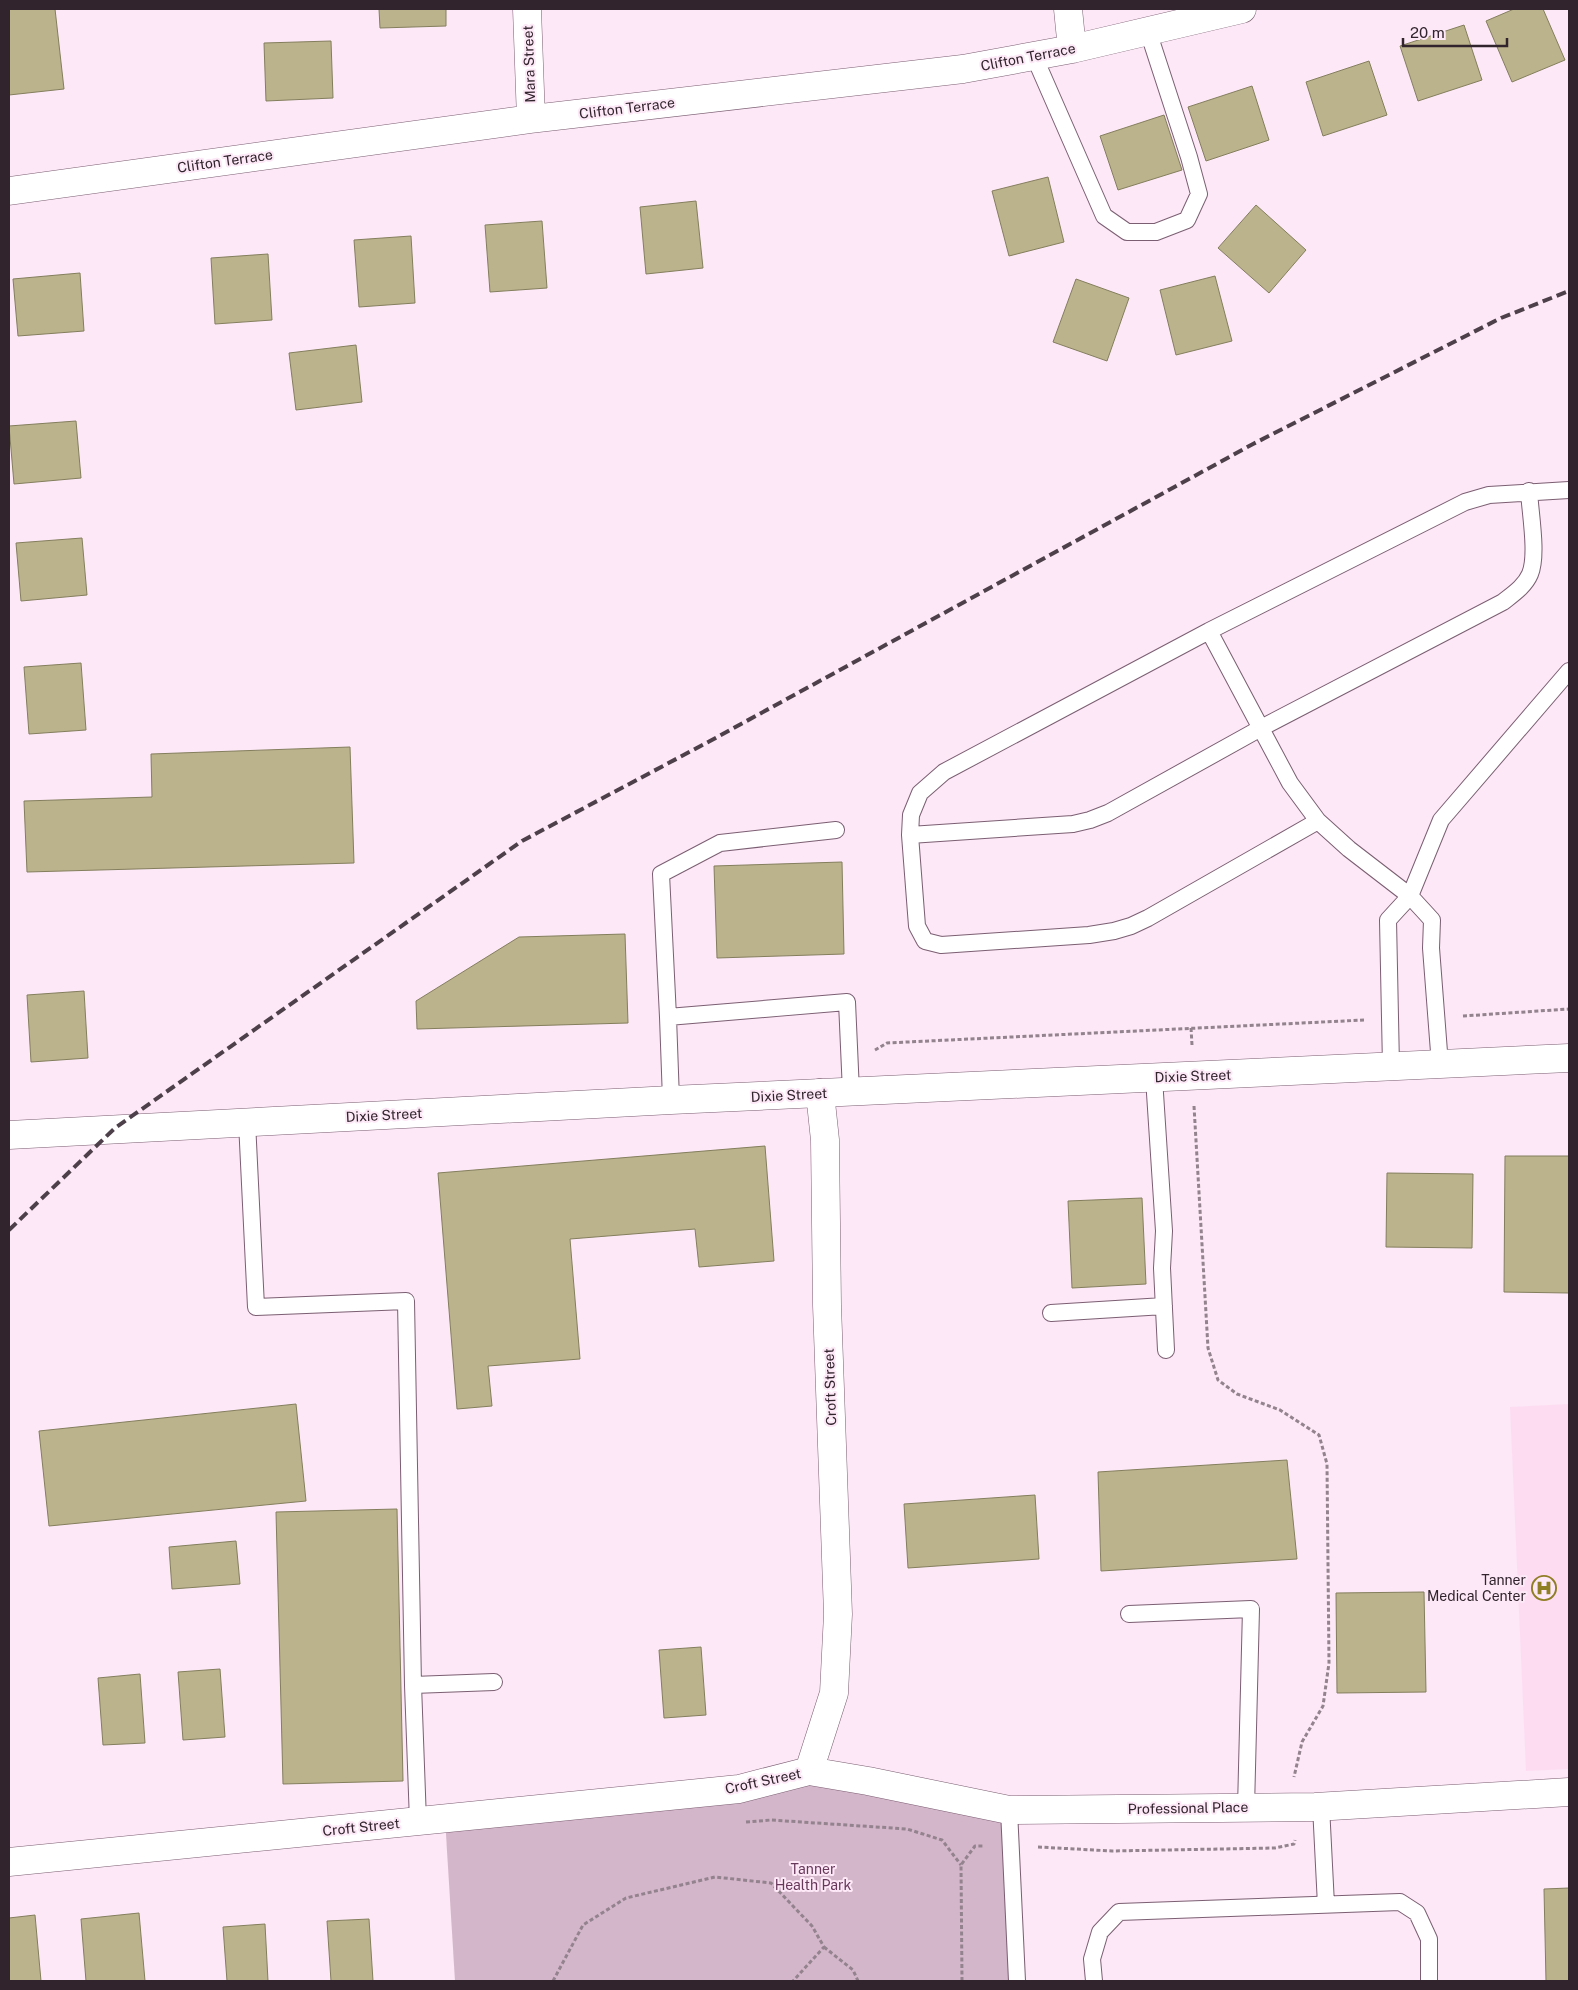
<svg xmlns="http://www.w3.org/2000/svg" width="1578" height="1990" font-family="'Public Sans',sans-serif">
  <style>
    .built { fill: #fddcf2 }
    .green { fill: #d4b6ca }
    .building { fill: #bbb38c; stroke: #847e5d }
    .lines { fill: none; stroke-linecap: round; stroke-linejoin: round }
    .service-casing { stroke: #7b5e72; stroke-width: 18 }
    .minor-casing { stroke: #7b5e72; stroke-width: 29 }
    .tertiary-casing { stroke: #7b5e72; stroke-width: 29 }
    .path { stroke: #93838e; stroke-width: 3; stroke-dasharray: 4 2.5; stroke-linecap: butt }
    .service { stroke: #fff; stroke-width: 16 }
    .minor { stroke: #fff; stroke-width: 28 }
    .tertiary { stroke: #fff; stroke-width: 28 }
    .rail { stroke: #4e404a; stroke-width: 4; stroke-dasharray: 10 5; stroke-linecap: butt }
    .labels { text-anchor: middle; stroke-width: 4; stroke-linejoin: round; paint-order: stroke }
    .street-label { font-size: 14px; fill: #31242d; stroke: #fce8f6 }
    .poi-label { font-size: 14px; fill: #31242d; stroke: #fce8f6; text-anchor: end }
    .park-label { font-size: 14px; fill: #68385b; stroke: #fce8f6 }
  </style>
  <rect width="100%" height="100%" fill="#fce8f6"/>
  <path class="built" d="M 1569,1404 L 1569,1769 L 1526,1771 L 1510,1407 Z"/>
  <path class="green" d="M 809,1771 L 1009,1810 L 1011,1981 L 455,1981 L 445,1818 Z"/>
  <path class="building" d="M 9,9 L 55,9 L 64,89 L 9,95 Z
    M 379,9 L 446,9 L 446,26 L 380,28 Z
    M 1514,9 L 1543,9 L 1565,60 L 1512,82 L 1486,21 Z
    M 1464,25 L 1482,80 L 1418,101 L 1400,46 Z
    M 331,41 L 333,98 L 266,101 L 264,43 Z
    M 1369,61 L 1387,115 L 1323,136 L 1306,82 Z
    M 1252,86 L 1269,140 L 1206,161 L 1188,107 Z
    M 1164,115 L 1182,170 L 1118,190 L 1100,136 Z
    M 1048,177 L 1064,242 L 1009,256 L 992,191 Z
    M 696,201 L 703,268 L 646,274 L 640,207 Z
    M 1256,205 L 1306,250 L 1269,293 L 1218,248 Z
    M 542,221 L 547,288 L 490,292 L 485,225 Z
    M 411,236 L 415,303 L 359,307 L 354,240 Z
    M 268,254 L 272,320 L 215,324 L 211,258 Z
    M 80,273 L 84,331 L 18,336 L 13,279 Z
    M 1215,276 L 1232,341 L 1176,355 L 1160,290 Z
    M 1076,279 L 1129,298 L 1107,361 L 1053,342 Z
    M 356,345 L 362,402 L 296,410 L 289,353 Z
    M 76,421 L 81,478 L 14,484 L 9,426 Z
    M 82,538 L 87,595 L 21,601 L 16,543 Z
    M 81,663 L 86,730 L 29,734 L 24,667 Z
    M 350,747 L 354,863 L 27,872 L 24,801 L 152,797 L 151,754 Z
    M 842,862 L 844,954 L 717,958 L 714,866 Z
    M 625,934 L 628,1023 L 417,1029 L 416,1001 L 519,937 Z
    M 84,991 L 88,1058 L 31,1062 L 27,995 Z
    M 765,1146 L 774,1261 L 699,1267 L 695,1229 L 570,1239 L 580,1359 L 488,1366 L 492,1406 L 457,1409 L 438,1173 Z
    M 1505,1156 L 1569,1156 L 1569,1293 L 1504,1292 Z
    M 1387,1173 L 1473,1174 L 1472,1248 L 1386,1247 Z
    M 1142,1198 L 1146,1284 L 1072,1288 L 1068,1201 Z
    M 296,1404 L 306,1501 L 49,1526 L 39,1431 Z
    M 1287,1460 L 1297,1559 L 1101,1571 L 1098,1472 Z
    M 1035,1495 L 1039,1559 L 908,1568 L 904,1504 Z
    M 397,1509 L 403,1781 L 283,1784 L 276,1512 Z
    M 236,1541 L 240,1584 L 172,1589 L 169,1547 Z
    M 1424,1592 L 1426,1692 L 1337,1693 L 1336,1593 Z
    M 701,1647 L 706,1715 L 664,1718 L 659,1650 Z
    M 220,1669 L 225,1737 L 183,1740 L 178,1672 Z
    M 140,1674 L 145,1743 L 103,1745 L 98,1678 Z
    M 1569,1888 L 1569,1981 L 1546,1981 L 1544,1889 Z
    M 139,1913 L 145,1981 L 86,1981 L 81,1919 Z
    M 35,1915 L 41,1981 L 9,1981 L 9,1918 Z
    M 369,1919 L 373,1981 L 331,1981 L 327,1921 Z
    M 265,1924 L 268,1981 L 227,1981 L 223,1927 Z"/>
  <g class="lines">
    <defs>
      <path id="service" d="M 1034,56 L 1104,216 L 1127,232 L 1156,232 L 1187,220 L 1199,194 L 1189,157 L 1148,31
        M 1209,631 L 1465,502 L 1489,495 L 1569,490
        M 1318,821 L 1148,918 L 1131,926 L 1114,931 L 1089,935 L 941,945 L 925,941 L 917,926 L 910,835 L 911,815 L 920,793 L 944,772 L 1209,631 L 1290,783 L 1318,821 L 1349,849 L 1410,896 L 1441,820 L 1569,671
        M 910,835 L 1073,824 L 1090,820 L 1108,813 L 1261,728 L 1503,602 C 1513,594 1525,586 1530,574 C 1538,555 1530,512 1529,491
        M 668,1017 L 661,874 L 720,843 L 836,830
        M 1391,1066 L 1388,920 L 1410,896 L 1432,920 L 1431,948 L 1440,1065
        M 1154,1078 L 1164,1231 L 1162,1268 L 1166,1350
        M 671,1100 L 668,1017 L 847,1002 L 851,1092
        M 247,1122 L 256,1307 L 406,1301 L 413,1685 L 418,1821
        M 1051,1313 L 1164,1306
        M 1129,1614 L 1251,1609 L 1246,1808
        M 413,1685 L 494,1682
        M 1321,1806 L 1326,1905
        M 1009,1810 L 1017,1981
        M 1094,1981 L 1092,1959 L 1100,1932 L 1119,1912 L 1400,1902 L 1417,1913 L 1429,1939 L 1429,1981"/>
      <path id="minor" d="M 527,9 L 531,119
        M 1068,9 L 1072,49
        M 9,191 L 531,119 L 963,69 L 1072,49 L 1242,9
        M 809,1771 L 834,1693 L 838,1614 L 827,1305 L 825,1140 L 820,1093
        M 9,1862 L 739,1789 L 809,1771 L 868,1781 L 1009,1810 L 1315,1807 L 1569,1792"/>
      <path id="tertiary" d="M 9,1135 L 671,1100 L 1569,1058"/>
    </defs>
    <use href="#service" class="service-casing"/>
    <use href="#minor" class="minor-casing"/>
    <use href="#tertiary" class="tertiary-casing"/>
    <path class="path" d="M 1463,1016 L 1569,1009
      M 1191,1028 L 1192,1045
      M 875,1050 L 887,1043 L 1364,1020
      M 1194,1106 L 1208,1348 L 1218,1380 L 1237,1394 L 1280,1410 L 1319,1435 L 1327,1464 L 1329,1663 L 1323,1706 L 1302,1742 L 1294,1777
      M 746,1822 L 771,1820 L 907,1829 L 942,1840 L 961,1865
      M 1038,1847 L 1112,1851 L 1275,1848 L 1294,1844 L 1295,1840
      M 824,1947 L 853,1970 L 858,1981
      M 553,1981 L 583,1925 L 626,1898 L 715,1877 L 771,1883 L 812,1926 L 824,1947 L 793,1981
      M 962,1981 L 961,1865 L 975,1846 L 984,1846"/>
    <use href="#service" class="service"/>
    <use href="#minor" class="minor"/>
    <use href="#tertiary" class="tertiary"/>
    <path class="rail" d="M 9,1230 L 115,1128 L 522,841 L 710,741 L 1253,444 L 1501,318 L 1569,291"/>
  </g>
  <defs>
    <symbol id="hospital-ring" viewBox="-11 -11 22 22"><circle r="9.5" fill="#fce8f6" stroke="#907e25" stroke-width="1.5"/><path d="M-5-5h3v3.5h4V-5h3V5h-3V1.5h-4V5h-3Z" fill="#907e25"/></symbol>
  </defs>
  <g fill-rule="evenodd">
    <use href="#hospital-ring" x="1530" y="1574" width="28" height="28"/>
  </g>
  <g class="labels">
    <g class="street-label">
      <text transform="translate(1028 57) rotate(-11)" y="5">Clifton Terrace</text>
      <text transform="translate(529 64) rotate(-92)" y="5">Mara Street</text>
      <text transform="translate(627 108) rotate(-7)" y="5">Clifton Terrace</text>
      <text transform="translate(225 161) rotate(-8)" y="5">Clifton Terrace</text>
      <text transform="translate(1193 1076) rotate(-2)" y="5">Dixie Street</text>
      <text transform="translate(789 1095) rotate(-3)" y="5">Dixie Street</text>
      <text transform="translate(384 1115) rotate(-3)" y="5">Dixie Street</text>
      <text transform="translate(830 1387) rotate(-92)" y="5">Croft Street</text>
      <text transform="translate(763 1781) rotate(-12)" y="5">Croft Street</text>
      <text transform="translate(1188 1808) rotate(-1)" y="5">Professional Place</text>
      <text transform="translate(361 1827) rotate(-6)" y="5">Croft Street</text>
    </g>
    <g class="poi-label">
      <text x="1526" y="1585">Tanner<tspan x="1526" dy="16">Medical Center</tspan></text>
    </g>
    <g class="park-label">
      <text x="813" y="1874">Tanner<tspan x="813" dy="16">Health Park</tspan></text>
    </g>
  </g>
  <rect width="1578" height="1990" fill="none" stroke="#31242d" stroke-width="20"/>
  <path d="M1403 38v8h104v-8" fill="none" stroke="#31242d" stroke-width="2.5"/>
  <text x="1410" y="38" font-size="15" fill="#31242d" stroke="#fce8f6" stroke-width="4" paint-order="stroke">20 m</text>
</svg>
